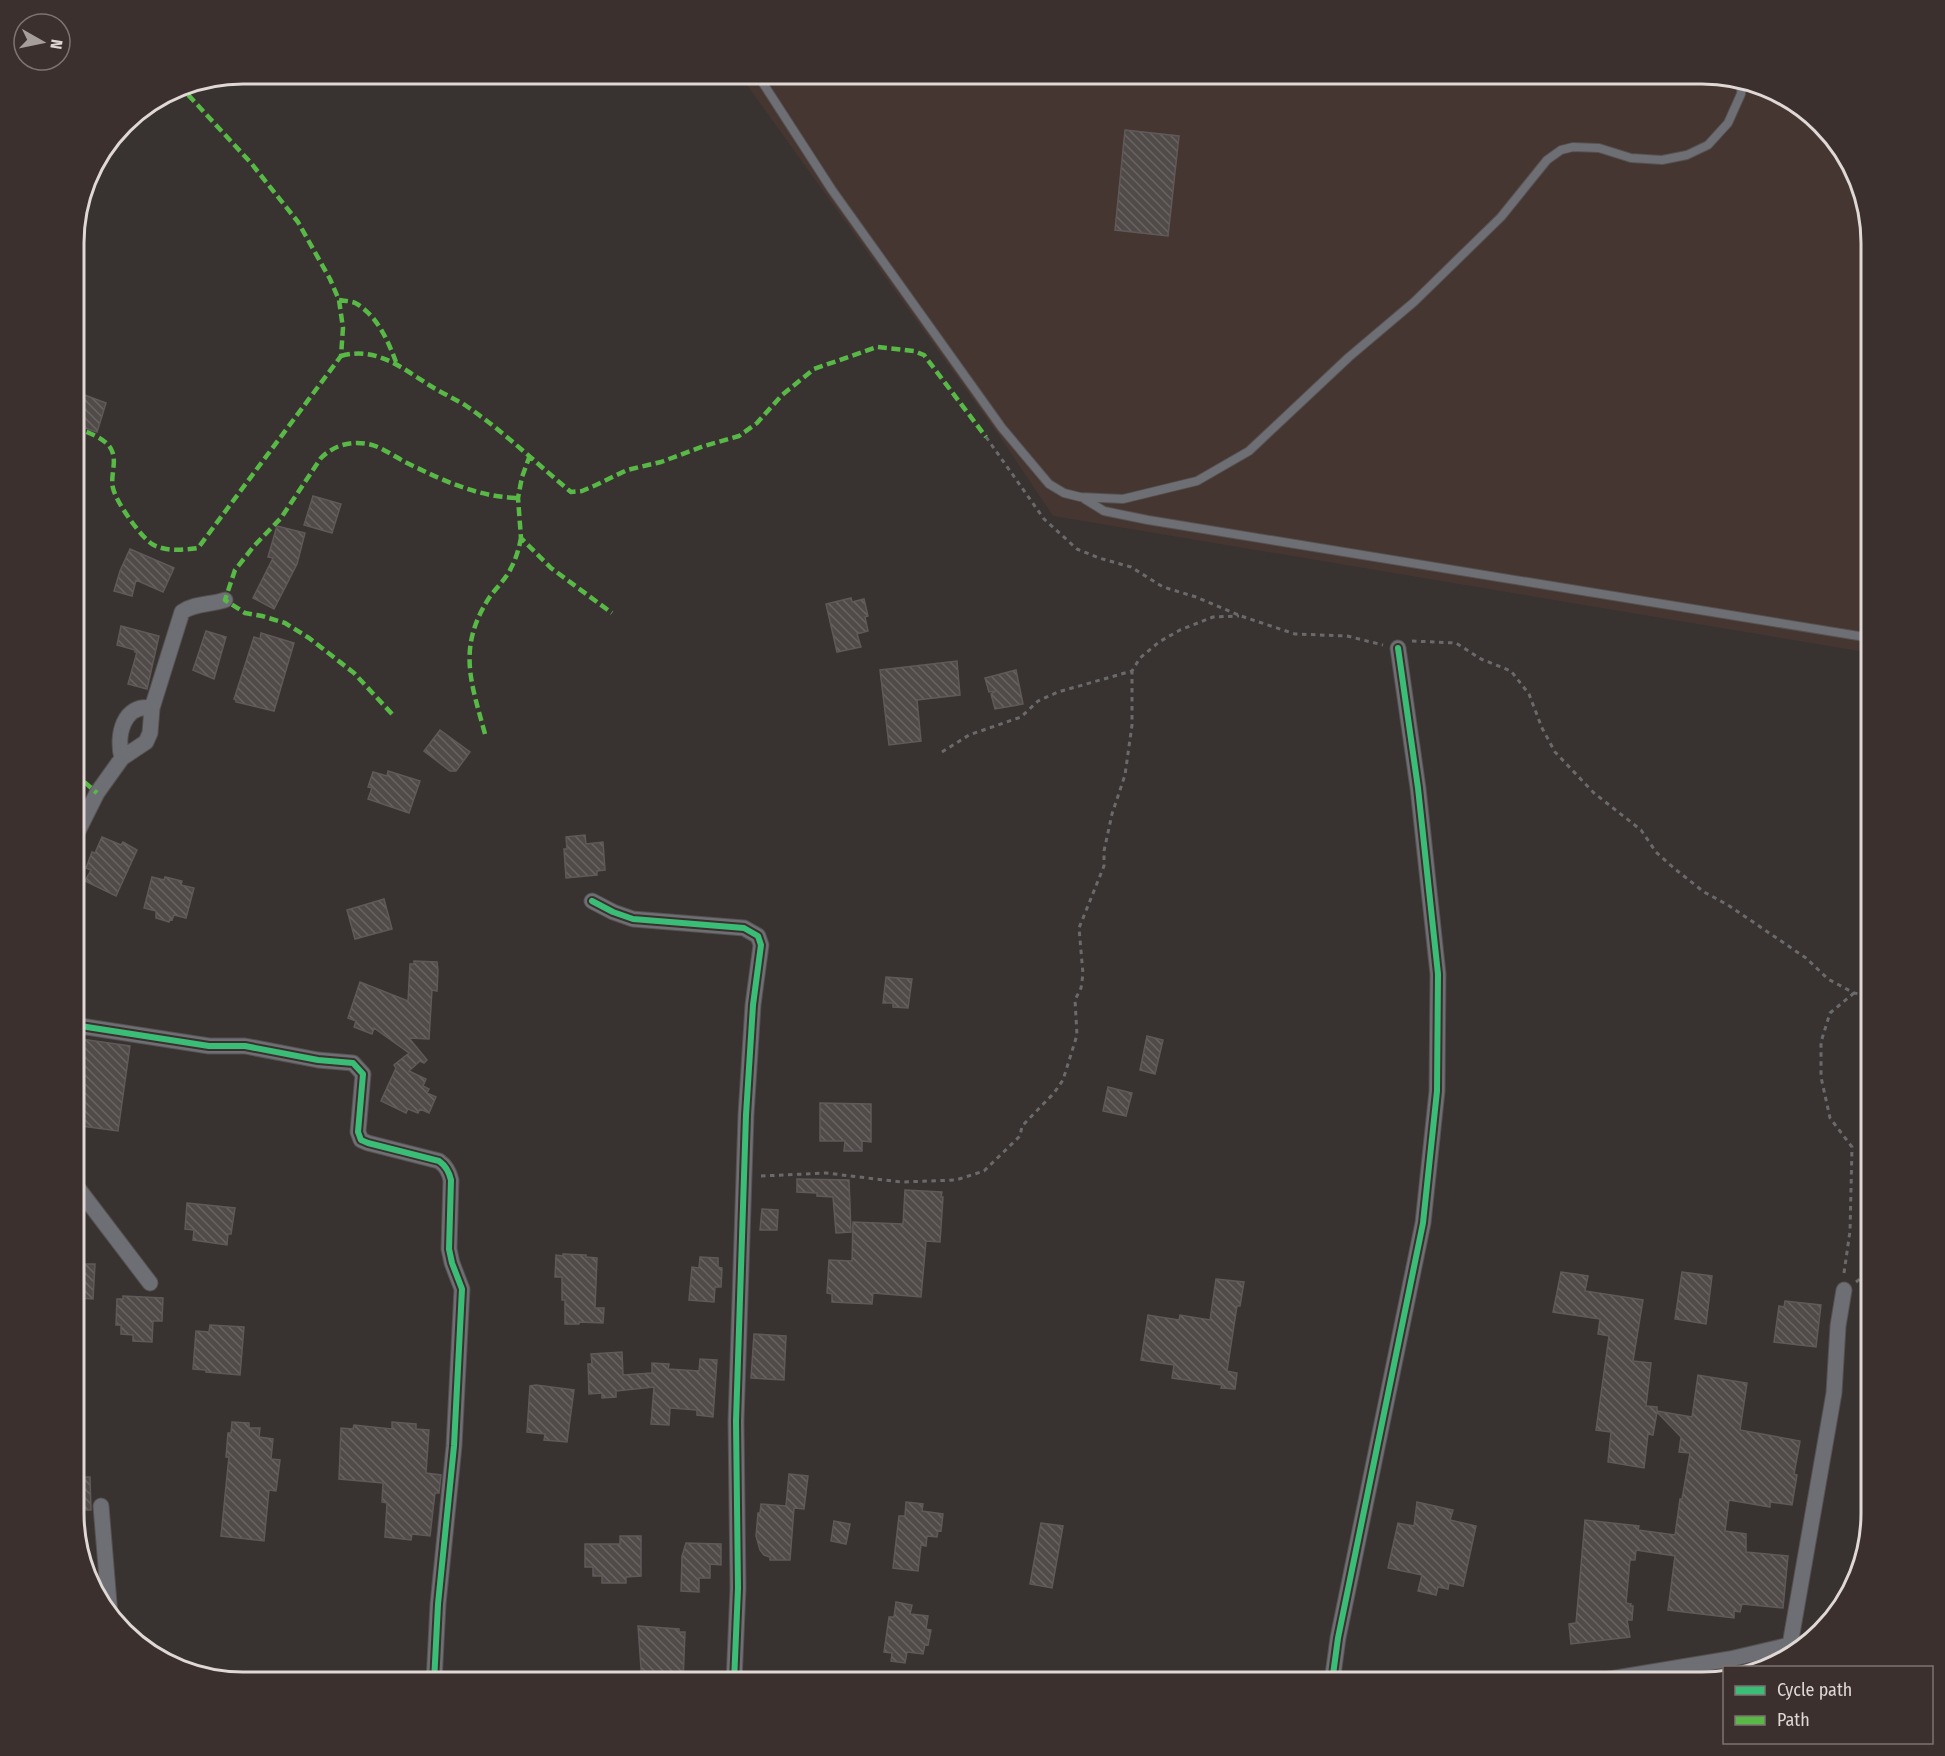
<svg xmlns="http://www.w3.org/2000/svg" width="1945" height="1756" font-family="'Fira Sans Condensed',sans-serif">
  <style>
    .built { fill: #463631 }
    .building { fill: url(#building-back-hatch); stroke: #5f5a59; stroke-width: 1.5 }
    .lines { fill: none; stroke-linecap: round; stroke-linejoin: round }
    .lane-casing { stroke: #55514f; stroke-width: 10 }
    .street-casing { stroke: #55514f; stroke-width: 17 }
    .path { stroke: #6a6a6d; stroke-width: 3; stroke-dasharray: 4.5 4.5; stroke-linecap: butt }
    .lane { stroke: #6e6f75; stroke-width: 8 }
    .street { stroke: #6e6f75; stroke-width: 15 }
    .quiet { stroke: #58b947; stroke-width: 4.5; stroke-dasharray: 9 4.5; stroke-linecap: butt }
    .cycleway-casing { stroke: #3b302d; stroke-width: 10 }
    .cycleway { stroke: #3abd76; stroke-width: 6 }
    .rim { fill: none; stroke: #dfd8d5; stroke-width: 3 }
  </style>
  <defs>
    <pattern id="building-back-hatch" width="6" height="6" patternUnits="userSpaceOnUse" patternTransform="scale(1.5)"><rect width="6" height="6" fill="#504b49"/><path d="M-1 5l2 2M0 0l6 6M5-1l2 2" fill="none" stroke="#696462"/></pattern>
  </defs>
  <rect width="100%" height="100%" fill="#383230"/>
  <path class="built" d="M 739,74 L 1703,74 L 1767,87 L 1822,123 L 1858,178 L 1871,243 L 1871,653 L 1053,516 L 1000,437 Z"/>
  <path class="building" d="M 1125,130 L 1179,136 L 1168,236 L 1115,230 Z
    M 74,391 L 106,403 L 97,432 L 85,428 L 77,454 L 74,453 Z
    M 313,496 L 341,504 L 332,533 L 304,525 Z
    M 277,526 L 305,533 L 297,564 L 274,609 L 253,598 L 273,558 L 268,557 Z
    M 130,549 L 174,568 L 163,592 L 136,580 L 132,596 L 114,591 L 120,571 Z
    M 851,598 L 852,602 L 864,599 L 868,616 L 865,617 L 868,631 L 857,634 L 861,647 L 837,652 L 826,604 Z
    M 121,626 L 159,636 L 147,689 L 128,684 L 137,652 L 135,652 L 135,650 L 117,645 Z
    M 206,631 L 226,637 L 214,679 L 193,670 Z
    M 261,633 L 294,643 L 274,711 L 236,702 L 236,700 L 234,699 L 254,637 L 260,639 Z
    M 957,661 L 960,695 L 917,700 L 921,741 L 889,745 L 880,670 Z
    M 1016,670 L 1023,704 L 995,709 L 991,694 L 996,691 L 989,692 L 985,678 Z
    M 440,730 L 470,752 L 456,771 L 450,771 L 424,751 Z
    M 388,771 L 420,781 L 409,813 L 368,799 L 372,788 L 368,787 L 373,772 L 387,776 Z
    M 585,835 L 586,844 L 603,842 L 605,870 L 597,871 L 597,875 L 566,878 L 564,849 L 567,849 L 566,837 Z
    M 102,837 L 121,845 L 123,842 L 137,850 L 116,896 L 85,881 L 91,870 L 86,868 L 92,852 L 95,853 Z
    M 152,877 L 164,880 L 165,877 L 182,881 L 181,885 L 194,888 L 186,918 L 174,915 L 172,920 L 170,919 L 169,922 L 156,918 L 156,911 L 144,908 Z
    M 384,899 L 392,929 L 355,939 L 347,910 Z
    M 414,961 L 437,962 L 438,970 L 437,991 L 432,990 L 429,1039 L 409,1038 L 427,1060 L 424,1063 L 420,1061 L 409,1071 L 426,1079 L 423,1086 L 429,1089 L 427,1093 L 436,1097 L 429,1113 L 420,1109 L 418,1113 L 408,1109 L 406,1113 L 381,1101 L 396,1068 L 394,1065 L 409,1053 L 374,1028 L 372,1034 L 354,1027 L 356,1021 L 348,1018 L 360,982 L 408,1001 L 410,964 L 414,964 Z
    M 886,977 L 912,979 L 908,1008 L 893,1007 L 893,1003 L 883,1003 Z
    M 1147,1036 L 1163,1040 L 1155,1074 L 1140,1070 Z
    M 74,1038 L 130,1046 L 118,1131 L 74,1125 Z
    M 1108,1087 L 1132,1093 L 1126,1116 L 1103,1111 Z
    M 820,1103 L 871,1104 L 871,1142 L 862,1141 L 862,1151 L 844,1151 L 845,1141 L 820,1141 Z
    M 797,1179 L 849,1180 L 851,1232 L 836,1233 L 833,1197 L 817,1196 L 817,1193 L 797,1192 Z
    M 905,1190 L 942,1192 L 941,1197 L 943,1197 L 940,1242 L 926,1241 L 921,1297 L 873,1293 L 872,1304 L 832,1302 L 832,1294 L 827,1293 L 829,1260 L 852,1261 L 853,1222 L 903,1224 Z
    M 187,1203 L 235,1208 L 231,1234 L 228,1234 L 227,1245 L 193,1240 L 194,1230 L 185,1229 Z
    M 762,1209 L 778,1210 L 777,1230 L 760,1230 Z
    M 563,1254 L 586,1255 L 586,1257 L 597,1258 L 595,1308 L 604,1308 L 603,1323 L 579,1322 L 579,1324 L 565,1324 L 565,1300 L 562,1300 L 562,1277 L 555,1277 L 556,1255 L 563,1256 Z
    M 700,1257 L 718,1258 L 718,1267 L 722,1268 L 721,1287 L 715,1287 L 714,1302 L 689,1300 L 692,1267 L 699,1268 Z
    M 80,1264 L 95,1264 L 93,1299 L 79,1298 Z
    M 1561,1272 L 1588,1276 L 1585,1291 L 1643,1300 L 1633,1361 L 1651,1363 L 1646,1406 L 1657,1407 L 1657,1411 L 1692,1417 L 1698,1375 L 1747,1383 L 1740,1430 L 1800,1441 L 1794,1474 L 1797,1475 L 1792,1505 L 1770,1502 L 1770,1507 L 1729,1500 L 1725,1531 L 1746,1534 L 1746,1552 L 1788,1556 L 1783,1608 L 1742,1604 L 1740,1612 L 1734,1611 L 1734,1618 L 1668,1610 L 1675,1556 L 1636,1550 L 1635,1560 L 1630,1560 L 1626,1603 L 1631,1604 L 1630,1606 L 1633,1606 L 1632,1620 L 1627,1620 L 1630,1637 L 1571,1644 L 1569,1624 L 1576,1623 L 1585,1520 L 1639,1526 L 1638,1530 L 1675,1535 L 1680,1499 L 1682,1499 L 1690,1453 L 1679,1452 L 1681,1437 L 1657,1412 L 1653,1435 L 1648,1434 L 1644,1468 L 1608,1462 L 1611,1432 L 1596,1430 L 1609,1336 L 1598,1334 L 1600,1319 L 1553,1312 Z
    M 1682,1272 L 1712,1276 L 1706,1324 L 1675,1319 Z
    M 1216,1279 L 1244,1282 L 1240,1306 L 1237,1306 L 1227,1371 L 1237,1373 L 1235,1389 L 1221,1388 L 1222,1385 L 1172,1378 L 1174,1365 L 1141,1360 L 1148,1315 L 1179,1320 L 1180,1315 L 1210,1320 Z
    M 123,1296 L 163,1298 L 162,1321 L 153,1321 L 152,1342 L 133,1341 L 133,1335 L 121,1334 L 121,1325 L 116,1325 L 117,1299 L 123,1299 Z
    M 1785,1301 L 1821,1305 L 1816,1347 L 1774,1342 L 1779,1306 L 1784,1307 Z
    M 210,1325 L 244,1327 L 240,1375 L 206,1372 L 206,1370 L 193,1369 L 196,1331 L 209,1332 Z
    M 754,1334 L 786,1336 L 784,1380 L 751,1378 Z
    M 622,1352 L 623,1375 L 652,1373 L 652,1363 L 669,1364 L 668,1369 L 699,1371 L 700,1359 L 717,1360 L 713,1417 L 697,1415 L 697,1410 L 670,1408 L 669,1425 L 651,1424 L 654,1387 L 616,1391 L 616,1397 L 602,1398 L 602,1393 L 589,1394 L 588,1364 L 592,1364 L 591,1354 Z
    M 536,1385 L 574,1390 L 567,1442 L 544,1440 L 545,1434 L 527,1432 L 530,1386 Z
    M 232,1422 L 249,1423 L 249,1428 L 260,1428 L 259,1437 L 273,1439 L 271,1459 L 280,1460 L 276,1491 L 269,1490 L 264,1541 L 221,1536 L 228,1466 L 229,1457 L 226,1457 L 228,1433 L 231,1433 Z
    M 392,1422 L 416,1424 L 416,1429 L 429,1430 L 426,1473 L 441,1475 L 439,1493 L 435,1493 L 430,1536 L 412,1534 L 411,1540 L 385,1537 L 387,1503 L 382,1502 L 383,1483 L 339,1479 L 341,1428 L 353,1429 L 354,1425 L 392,1429 Z
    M 789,1474 L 808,1476 L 804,1509 L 794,1508 L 790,1560 L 770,1560 L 770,1557 L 764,1555 L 760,1550 L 756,1536 L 758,1513 L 760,1513 L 761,1504 L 786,1506 Z
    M 74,1477 L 90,1477 L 91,1510 L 74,1510 Z
    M 906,1502 L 923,1504 L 922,1511 L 943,1514 L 941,1531 L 938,1530 L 937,1537 L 927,1536 L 926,1546 L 921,1545 L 918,1571 L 893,1568 L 899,1516 L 905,1516 Z
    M 1417,1502 L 1453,1510 L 1450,1520 L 1476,1526 L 1463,1586 L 1449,1583 L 1448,1589 L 1438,1587 L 1436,1595 L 1418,1591 L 1422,1575 L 1388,1568 L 1398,1523 L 1414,1526 Z
    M 834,1521 L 850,1524 L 846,1544 L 831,1541 Z
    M 1041,1523 L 1063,1526 L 1052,1588 L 1030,1584 Z
    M 620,1536 L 641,1536 L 641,1576 L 626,1577 L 626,1583 L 602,1583 L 602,1576 L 593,1576 L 593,1567 L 585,1567 L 585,1544 L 620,1544 Z
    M 686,1543 L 721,1544 L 721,1565 L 710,1564 L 710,1578 L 699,1578 L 699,1592 L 681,1591 L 682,1556 Z
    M 896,1602 L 912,1605 L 910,1614 L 928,1616 L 926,1629 L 931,1630 L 928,1645 L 925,1644 L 923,1654 L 907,1652 L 905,1663 L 891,1661 L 892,1653 L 884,1652 L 889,1617 L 894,1617 Z
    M 638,1626 L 679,1629 L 679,1632 L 685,1632 L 683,1682 L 642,1682 Z"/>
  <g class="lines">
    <defs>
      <path id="lane" d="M 757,74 L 832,190 L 1002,428 L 1049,484 L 1064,493 L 1080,497 L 1123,499 L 1197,481 L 1249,451 L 1349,357 L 1414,302 L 1501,217 L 1547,160 L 1561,150 L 1573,147 L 1599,148 L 1631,158 L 1662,160 L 1687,155 L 1708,145 L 1728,123 L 1741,94 L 1742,81
        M 1083,498 L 1104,511 L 1148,520 L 1871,638"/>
      <path id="street" d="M 122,758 C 116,736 123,703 152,708
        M 74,839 L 97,793 L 122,758 L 146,742 L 150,733 L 152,708 L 182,612 C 195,603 210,605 225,600
        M 592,901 L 613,912 L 633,919 L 744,928 L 758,936 L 761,945 L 753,1005 L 746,1115 L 736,1421 L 738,1588 L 734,1682
        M 74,1025 L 209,1046 L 245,1046 L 318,1060 L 353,1063 L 363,1074 L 358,1132 L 361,1140 L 368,1143 L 439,1161 C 446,1166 449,1171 451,1180 L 449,1249 L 452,1263 L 462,1289 L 454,1446 L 438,1604 L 434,1682
        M 74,1183 L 150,1283
        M 101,1506 L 110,1615
        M 1790,1645 L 1834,1393 L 1838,1326 L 1844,1290
        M 1332,1682 L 1338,1638 L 1423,1223 L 1437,1091 L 1438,974 L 1418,788 L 1398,648
        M 1592,1682 L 1730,1659 L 1790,1645 L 1806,1644"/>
    </defs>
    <use href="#lane" class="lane-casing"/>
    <use href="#street" class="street-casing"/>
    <path class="path" d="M 986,437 L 1044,519 L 1077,549 L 1099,558 L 1131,567 L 1163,587 L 1196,597 L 1241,616 L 1295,634 L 1347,636 L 1383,645
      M 1412,641 L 1456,643 L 1481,659 L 1511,671 L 1529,694 L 1542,728 L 1555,752 L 1594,793 L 1641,830 L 1656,852 L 1675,869 L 1704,892 L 1728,905 L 1806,958 L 1828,979 L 1854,993 L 1871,996
      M 942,752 L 969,735 L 1021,717 L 1038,701 L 1058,692 L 1132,671 L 1140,658 L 1159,642 L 1180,630 L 1213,617 L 1239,616
      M 761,1176 L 826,1173 L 901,1182 L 956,1180 L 984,1171 L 1020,1136 L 1022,1126 L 1054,1093 L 1063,1080 L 1077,1035 L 1075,1000 L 1081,988 L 1083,974 L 1079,928 L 1104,866 L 1104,851 L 1112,814 L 1125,775 L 1132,725 L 1132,671
      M 1844,1273 L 1850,1231 L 1852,1147 L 1830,1118 L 1821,1077 L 1821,1042 L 1830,1013 L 1854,993
      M 1856,1282 L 1860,1279 L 1871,1277"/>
    <use href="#lane" class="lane"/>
    <use href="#street" class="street"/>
    <path class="quiet" d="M 339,300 C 345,301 353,301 357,304 C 378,317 388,341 396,362
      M 341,356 C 376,346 402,368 429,385 C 440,392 453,398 465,405 C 503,431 536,463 571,492 L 582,491 L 596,485 L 627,470 L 661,462 L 704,446 L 739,436 L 757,423 L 782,395 L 814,369 L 877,347 L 914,351 L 924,355 L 986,437
      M 74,427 C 86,432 107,438 112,451 C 117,463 110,476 113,488 C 116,502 140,536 152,544 C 165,552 184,550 198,548 L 341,356 L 343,328 L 339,300 L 330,279 L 298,222 L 251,163 L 180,86
      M 530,455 L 522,477 L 518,498 L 521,538 L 551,568 L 612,613
      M 392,714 L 354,673 L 309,638 L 285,623 L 262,616 L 245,613 L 225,600 L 235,570 L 254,546 L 281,518 L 321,458 C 334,445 350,441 368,444 C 380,446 394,456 405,462 C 442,480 477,497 518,498
      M 485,734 C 471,682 457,648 489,598 C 496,588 506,579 511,568 C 516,559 519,548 521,538
      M 74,773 L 97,793"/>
    <defs>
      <path id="cycleway" d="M 592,901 L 613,912 L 633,919 L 744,928 L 758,936 L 761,945 L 753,1005 L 746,1115 L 736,1421 L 738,1588 L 734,1682
        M 74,1025 L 209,1046 L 245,1046 L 318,1060 L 353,1063 L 363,1074 L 358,1132 L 361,1140 L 368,1143 L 439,1161 C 446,1166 449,1171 451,1180 L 449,1249 L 452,1263 L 462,1289 L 454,1446 L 438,1604 L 434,1682
        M 1332,1682 L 1338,1638 L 1423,1223 L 1437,1091 L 1438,974 L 1418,788 L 1398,648"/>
    </defs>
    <use href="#cycleway" class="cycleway-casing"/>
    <use href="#cycleway" class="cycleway"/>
  </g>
  <path d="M0 0H1945V1756H0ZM243 84H1702A159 159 0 0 1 1861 243V1513A159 159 0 0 1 1702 1672H243A159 159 0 0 1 84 1513V243A159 159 0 0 1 243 84Z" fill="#3b302d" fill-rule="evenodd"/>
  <path class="rim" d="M243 84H1702A159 159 0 0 1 1861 243V1513A159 159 0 0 1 1702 1672H243A159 159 0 0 1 84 1513V243A159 159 0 0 1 243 84Z"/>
  <rect x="1723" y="1666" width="210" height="78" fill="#3b302d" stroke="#7d7370" stroke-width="1.5"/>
  <rect x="1735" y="1686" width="30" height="9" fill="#3abd76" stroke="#7d7370" stroke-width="1.5"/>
  <text x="1777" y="1696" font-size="18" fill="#dfd8d5">Cycle path</text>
  <rect x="1735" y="1716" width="30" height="9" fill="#58b947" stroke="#7d7370" stroke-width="1.5"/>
  <text x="1777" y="1726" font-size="18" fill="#dfd8d5">Path</text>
  <g transform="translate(42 42) rotate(99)"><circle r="28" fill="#3b302d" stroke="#7d7370" stroke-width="1.5"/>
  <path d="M0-4.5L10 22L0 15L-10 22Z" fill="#a59e9b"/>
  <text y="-9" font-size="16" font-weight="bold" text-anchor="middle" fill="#dfd8d5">N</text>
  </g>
</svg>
